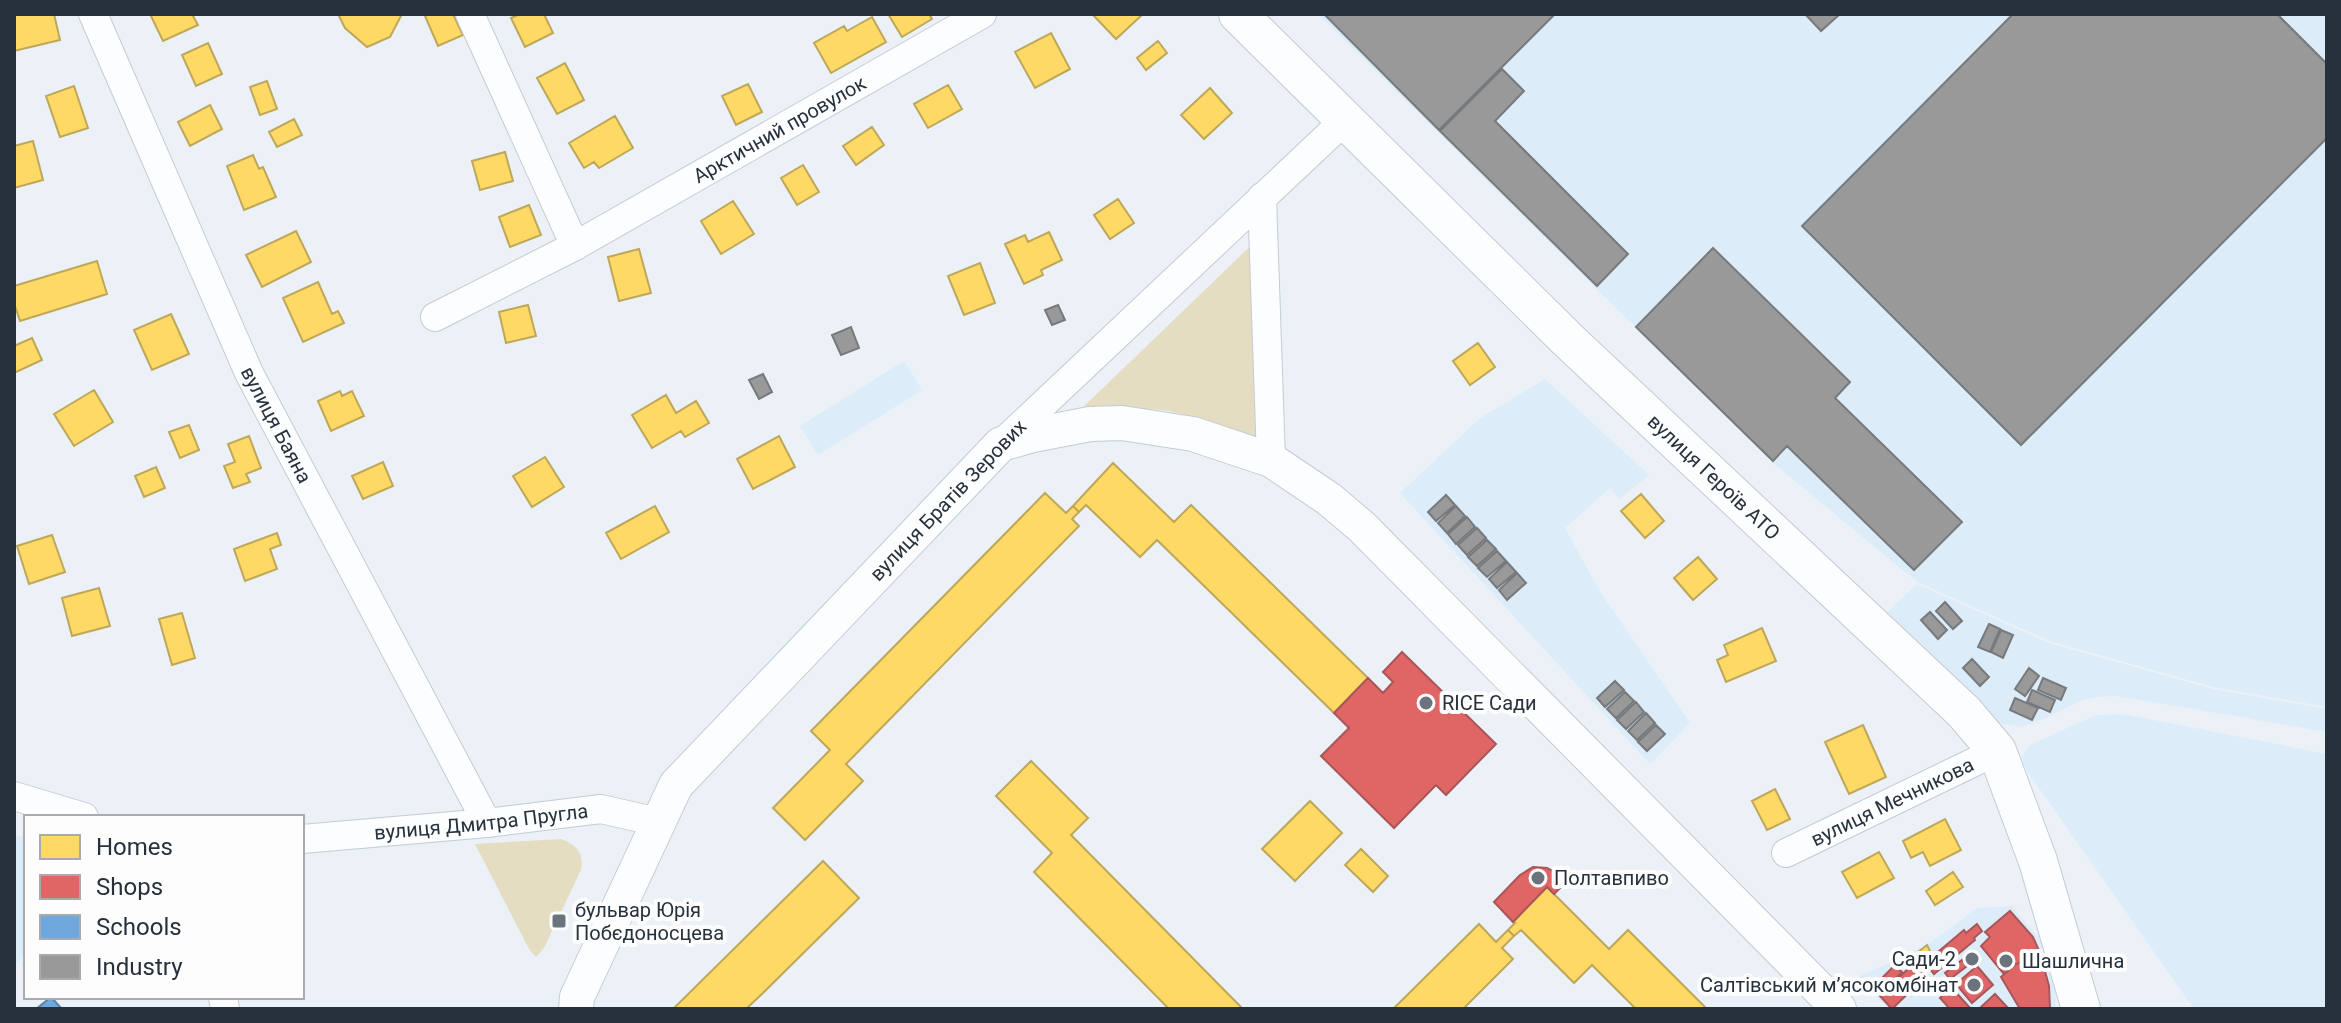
<svg xmlns="http://www.w3.org/2000/svg" width="2341" height="1023" font-family="Roboto,sans-serif">
  <style>
    .built { fill: #ddecf9 }
    .green { fill: #e4ddc2 }
    .homes { fill: #ffd966; stroke: #bea759; stroke-width: 2 }
    .shops { fill: #e06666; stroke: #a85659; stroke-width: 2 }
    .schools { fill: #6fa8dc; stroke: #5984ac; stroke-width: 2 }
    .industry { fill: #999; stroke: #767a7d; stroke-width: 2 }
    .lines { fill: none; stroke-linecap: round; stroke-linejoin: round }
    .minor-casing { stroke: #c3ccd3; stroke-width: 30 }
    .tertiary-casing { stroke: #c3ccd3; stroke-width: 36 }
    .secondary-casing { stroke: #c3ccd3; stroke-width: 40 }
    .minor { stroke: #fcfdfe; stroke-width: 28 }
    .tertiary { stroke: #fcfdfe; stroke-width: 34 }
    .secondary { stroke: #fcfdfe; stroke-width: 38 }
    .poi-dot { fill: #6b747d; stroke: #fdfdfd; stroke-width: 3 }
    .labels { text-anchor: middle; stroke-width: 8; stroke-linejoin: round; paint-order: stroke }
    .street-label { font-size: 20px; fill: #26313c; stroke: #fdfdfd }
    .poi-label { font-size: 20px; fill: #26313c; stroke: #fdfdfd; text-anchor: start }
  </style>
  <rect width="100%" height="100%" fill="#ebf1f7"/>
  <path class="built" d="M 1318,14 L 2327,14 L 2327,707 L 2213,687 L 2050,641 L 1917,582 L 1772,462 Z
    M 904,361 L 922,390 L 818,455 L 800,426 Z
    M 1545,379 L 1649,475 L 1620,499 L 1610,488 L 1565,528 L 1601,593 L 1690,723 L 1650,764 L 1400,493 L 1479,419 Z
    M 1917,584 L 2049,643 L 2213,689 L 2327,709 L 2327,732 L 2116,696 L 2097,697 L 2082,700 L 2044,719 L 2020,727 L 1999,723 L 1885,614 Z
    M 2123,714 L 2327,754 L 2327,1009 L 2194,1009 L 2025,768 L 2022,756 L 2030,745 L 2096,715 Z
    M 14,835 L 26,838 L 26,954 L 14,966 Z
    M 2012,906 L 2042,942 L 2055,989 L 2056,1009 L 1888,1009 L 1858,977 L 1927,945 L 1977,908 Z"/>
  <path class="green" d="M 1265,232 L 1270,443 C 1237,432 1203,418 1169,411 C 1141,406 1104,411 1075,415 Z
    M 561,839 C 577,845 584,853 581,870 L 544,948 L 536,957 L 529,949 L 475,844 Z"/>
  <path class="homes" d="M 14,14 L 54,14 L 60,40 L 14,51 Z
    M 150,14 L 192,14 L 198,25 L 163,41 Z
    M 338,14 L 402,14 L 390,37 L 367,47 L 345,28 Z
    M 429,14 L 453,14 L 463,35 L 438,46 L 425,16 Z
    M 520,14 L 544,14 L 553,33 L 525,47 L 511,18 Z
    M 888,14 L 929,14 L 932,19 L 902,37 Z
    M 1096,14 L 1143,14 L 1116,39 L 1094,16 Z
    M 872,17 L 886,42 L 831,73 L 814,43 L 844,26 L 847,31 Z
    M 1051,33 L 1070,69 L 1035,88 L 1015,52 Z
    M 1158,41 L 1167,53 L 1146,70 L 1137,58 Z
    M 208,43 L 222,74 L 196,86 L 182,55 Z
    M 565,63 L 584,100 L 557,114 L 537,78 Z
    M 267,81 L 277,109 L 260,115 L 250,87 Z
    M 748,84 L 762,112 L 736,125 L 722,96 Z
    M 948,85 L 962,109 L 928,128 L 914,104 Z
    M 74,86 L 88,128 L 60,137 L 46,96 Z
    M 1210,88 L 1232,113 L 1204,139 L 1181,115 Z
    M 210,105 L 222,129 L 190,146 L 178,122 Z
    M 615,116 L 633,148 L 599,168 L 594,162 L 584,168 L 569,143 Z
    M 294,119 L 302,135 L 277,147 L 269,132 Z
    M 872,127 L 884,145 L 856,165 L 843,146 Z
    M 33,141 L 43,180 L 14,188 L 14,146 Z
    M 505,152 L 513,181 L 480,190 L 472,161 Z
    M 253,155 L 259,169 L 263,167 L 276,197 L 244,210 L 227,166 Z
    M 803,165 L 819,192 L 797,205 L 781,178 Z
    M 1118,199 L 1134,223 L 1110,239 L 1094,215 Z
    M 733,201 L 754,234 L 721,254 L 701,221 Z
    M 529,205 L 541,235 L 510,247 L 499,217 Z
    M 296,231 L 311,262 L 262,287 L 246,255 Z
    M 1049,232 L 1062,260 L 1041,270 L 1043,275 L 1024,284 L 1005,244 L 1025,235 L 1028,242 Z
    M 639,249 L 651,293 L 619,301 L 608,257 Z
    M 97,261 L 107,294 L 20,321 L 14,303 L 14,286 Z
    M 980,263 L 995,303 L 964,315 L 948,276 Z
    M 318,282 L 332,314 L 338,311 L 344,323 L 303,342 L 283,298 Z
    M 528,305 L 536,336 L 506,343 L 499,312 Z
    M 171,314 L 189,354 L 152,370 L 134,330 Z
    M 32,338 L 42,360 L 14,373 L 14,346 Z
    M 1478,343 L 1495,367 L 1470,385 L 1453,361 Z
    M 94,390 L 113,422 L 74,446 L 54,414 Z
    M 340,391 L 342,396 L 352,391 L 364,416 L 331,431 L 318,401 Z
    M 666,395 L 676,413 L 696,401 L 709,423 L 685,437 L 681,431 L 652,448 L 632,415 Z
    M 189,425 L 199,450 L 180,458 L 169,432 Z
    M 249,436 L 261,468 L 246,474 L 250,482 L 233,488 L 224,466 L 235,462 L 228,444 Z
    M 779,436 L 795,467 L 753,489 L 737,459 Z
    M 545,457 L 564,487 L 532,507 L 513,476 Z
    M 383,462 L 393,486 L 363,499 L 352,476 Z
    M 1113,463 L 1174,522 L 1191,505 L 1368,678 L 1334,713 L 1157,540 L 1140,557 L 1086,505 L 1079,512 L 1073,506 Z
    M 156,467 L 165,488 L 144,497 L 135,476 Z
    M 1045,493 L 1066,513 L 1073,506 L 1079,512 L 1072,519 L 1079,526 L 846,764 L 863,781 L 805,840 L 773,808 L 830,750 L 811,731 Z
    M 1641,494 L 1664,521 L 1645,538 L 1621,511 Z
    M 655,506 L 669,532 L 621,559 L 606,533 Z
    M 277,533 L 281,545 L 270,549 L 277,569 L 245,581 L 234,549 Z
    M 52,535 L 65,572 L 29,584 L 17,546 Z
    M 1698,557 L 1717,579 L 1693,600 L 1674,578 Z
    M 99,588 L 110,626 L 72,636 L 62,598 Z
    M 182,613 L 195,658 L 172,665 L 159,619 Z
    M 1762,628 L 1776,661 L 1726,682 L 1717,660 L 1728,655 L 1724,645 Z
    M 1863,725 L 1886,777 L 1849,794 L 1825,742 Z
    M 1031,761 L 1088,818 L 1071,835 L 1243,1009 L 1169,1009 L 1034,872 L 1052,853 L 996,796 Z
    M 1775,789 L 1790,819 L 1767,830 L 1752,801 Z
    M 1310,801 L 1342,833 L 1295,881 L 1262,849 Z
    M 1945,819 L 1961,850 L 1930,866 L 1923,852 L 1911,858 L 1903,841 Z
    M 1361,849 L 1388,876 L 1373,892 L 1345,865 Z
    M 1879,852 L 1894,878 L 1857,898 L 1842,872 Z
    M 823,861 L 859,898 L 764,992 L 746,1009 L 673,1009 Z
    M 1953,872 L 1963,887 L 1935,905 L 1926,891 Z
    M 1547,887 L 1609,949 L 1628,930 L 1707,1009 L 1636,1009 L 1592,965 L 1574,983 L 1521,930 L 1514,936 L 1508,930 L 1515,923 L 1513,922 Z
    M 1479,924 L 1496,942 L 1508,930 L 1514,936 L 1502,948 L 1513,959 L 1463,1009 L 1393,1009 Z
    M 1927,945 L 1930,951 L 1917,962 L 1913,956 Z"/>
  <path class="shops" d="M 1402,652 L 1496,744 L 1446,795 L 1436,785 L 1394,828 L 1321,756 L 1349,728 L 1334,713 L 1368,678 L 1383,693 L 1393,682 L 1383,672 Z
    M 1533,867 L 1547,868 L 1569,879 L 1554,894 L 1547,887 L 1513,922 L 1494,902 L 1520,875 Z
    M 2010,911 L 2033,937 L 2040,953 L 2016,964 L 2004,974 L 1981,946 L 1990,937 L 1985,932 Z
    M 1977,924 L 1982,931 L 1974,938 L 1975,940 L 1934,974 L 1925,963 L 1964,930 L 1966,933 Z
    M 2040,953 L 2049,986 L 2050,1009 L 2020,1009 L 2001,977 L 2016,964 Z
    M 1962,960 L 1967,966 L 1950,979 L 1945,973 Z
    M 1913,964 L 1925,977 L 1892,1009 L 1880,996 Z
    M 1895,965 L 1902,972 L 1883,990 L 1877,983 Z
    M 1977,966 L 1993,985 L 1972,1003 L 1956,984 Z
    M 1951,987 L 1971,1009 L 1950,1009 L 1940,998 Z
    M 1995,994 L 2009,1009 L 1982,1009 L 1981,1007 Z"/>
  <path class="schools" d="M 51,997 L 62,1009 L 36,1009 Z"/>
  <path class="industry" d="M 1324,14 L 1555,14 L 1439,130 Z
    M 1805,14 L 1840,14 L 1821,31 Z
    M 2013,14 L 2277,14 L 2327,64 L 2327,138 L 2021,445 L 1802,226 Z
    M 1502,69 L 1524,91 L 1495,121 L 1628,254 L 1597,286 L 1440,131 Z
    M 1713,248 L 1850,382 L 1835,398 L 1962,522 L 1914,570 L 1787,446 L 1773,461 L 1636,327 Z
    M 1058,305 L 1065,320 L 1052,325 L 1045,310 Z
    M 851,327 L 859,348 L 841,355 L 832,335 Z
    M 763,374 L 772,392 L 759,399 L 749,380 Z
    M 1446,495 L 1455,505 L 1436,521 L 1428,512 Z
    M 1456,506 L 1465,516 L 1447,533 L 1438,523 Z
    M 1467,517 L 1475,527 L 1456,544 L 1448,534 Z
    M 1477,528 L 1486,538 L 1467,555 L 1458,545 Z
    M 1487,540 L 1496,549 L 1477,566 L 1468,557 Z
    M 1497,551 L 1506,561 L 1487,577 L 1478,568 Z
    M 1507,562 L 1516,572 L 1497,588 L 1489,579 Z
    M 1517,573 L 1526,583 L 1507,600 L 1499,590 Z
    M 1945,602 L 1962,621 L 1953,629 L 1936,611 Z
    M 1930,612 L 1947,630 L 1938,639 L 1921,620 Z
    M 1989,624 L 2000,629 L 1990,652 L 1978,647 Z
    M 2001,630 L 2013,635 L 2003,658 L 1991,652 Z
    M 1972,659 L 1989,677 L 1980,686 L 1963,668 Z
    M 2029,668 L 2039,676 L 2025,696 L 2015,689 Z
    M 2043,678 L 2066,688 L 2061,700 L 2038,690 Z
    M 1615,681 L 1624,690 L 1605,707 L 1597,698 Z
    M 2032,690 L 2055,700 L 2050,712 L 2027,702 Z
    M 1625,692 L 1634,701 L 1616,718 L 1607,709 Z
    M 2015,698 L 2038,708 L 2032,720 L 2010,710 Z
    M 1636,702 L 1644,712 L 1626,729 L 1617,720 Z
    M 1646,713 L 1655,723 L 1637,740 L 1628,731 Z
    M 1656,725 L 1665,734 L 1647,751 L 1638,742 Z"/>
  <g class="lines">
    <defs>
      <g id="minor">
        <path id="s1" d="M 93,14 L 249,373 L 487,823"/>
        <path id="s2" d="M 470,14 L 575,246 L 982,14"/>
        <path d="M 1262,197 L 1271,460"/>
        <path d="M 435,317 L 575,246"/>
        <path d="M 1001,444 L 1345,120"/>
        <path d="M 14,796 L 84,817"/>
        <path id="s3" d="M 302,839 L 487,823 L 601,809 L 658,822"/>
        <path id="s4" d="M 1786,853 L 1997,751"/>
        <path d="M 223,997 L 225,1009"/>
      </g>
      <path id="tertiary" d="M 576,1009 L 577,997 L 676,785 L 1001,444 L 1033,435 L 1090,424 L 1122,423 L 1193,434 L 1271,460 L 1329,499 L 1362,527 L 1839,1009"/>
      <g id="secondary">
        <path id="s5" d="M 1238,14 L 1568,340 L 1964,712 L 1997,751 L 2038,861 L 2081,1009"/>
      </g>
    </defs>
    <use href="#minor" class="minor-casing"/>
    <use href="#tertiary" class="tertiary-casing"/>
    <use href="#secondary" class="secondary-casing"/>
    <use href="#minor" class="minor"/>
    <use href="#tertiary" class="tertiary"/>
    <use href="#secondary" class="secondary"/>
  </g>
  <g class="poi-dot">
    <circle cx="1426" cy="703" r="8"/>
    <circle cx="1538" cy="878" r="8"/>
    <rect x="551" y="913" width="16" height="16" rx="4"/>
    <circle cx="1972" cy="959" r="8"/>
    <circle cx="2006" cy="961" r="8"/>
    <circle cx="1974" cy="985" r="8"/>
  </g>
  <g class="labels">
    <g class="street-label">
      <text dy="7" stroke="none"><textPath href="#s2" startOffset="490">Арктичний провулок</textPath></text>
      <text dy="7" stroke="none"><textPath href="#s1" startOffset="450">вулиця Баяна</textPath></text>
      <text dy="7" stroke="none"><textPath href="#s5" startOffset="664">вулиця Героїв АТО</textPath></text>
      <text transform="translate(948 500) rotate(-46)" y="7">вулиця Братів Зерових</text>
      <text dy="7" stroke="none"><textPath href="#s4" startOffset="118">вулиця Мечникова</textPath></text>
      <text dy="7" stroke="none"><textPath href="#s3" startOffset="180">вулиця Дмитра Пругла</textPath></text>
    </g>
    <g class="poi-label">
      <text x="1442" y="710">RICE Сади</text>
      <text x="1554" y="885">Полтавпиво</text>
      <text x="575" y="917">бульвар Юрія<tspan x="575" dy="23">Побєдоносцева</tspan></text>
      <text x="1956" y="966" text-anchor="end">Сади-2</text>
      <text x="2022" y="968">Шашлична</text>
      <text x="1958" y="992" text-anchor="end">Салтівський мʼясокомбінат</text>
    </g>
  </g>
  <rect width="2341" height="1023" fill="none" stroke="#26313c" stroke-width="32"/>
  <rect x="24" y="815" width="280" height="184" fill="#fdfdfd" stroke="#a7abb0" stroke-width="2"/>
  <rect x="40" y="835" width="40" height="24" fill="#ffd966" stroke="#a7abb0" stroke-width="2"/>
  <text x="96" y="855" font-size="24" fill="#26313c">Homes</text>
  <rect x="40" y="875" width="40" height="24" fill="#e06666" stroke="#a7abb0" stroke-width="2"/>
  <text x="96" y="895" font-size="24" fill="#26313c">Shops</text>
  <rect x="40" y="915" width="40" height="24" fill="#6fa8dc" stroke="#a7abb0" stroke-width="2"/>
  <text x="96" y="935" font-size="24" fill="#26313c">Schools</text>
  <rect x="40" y="955" width="40" height="24" fill="#999999" stroke="#a7abb0" stroke-width="2"/>
  <text x="96" y="975" font-size="24" fill="#26313c">Industry</text>
</svg>
